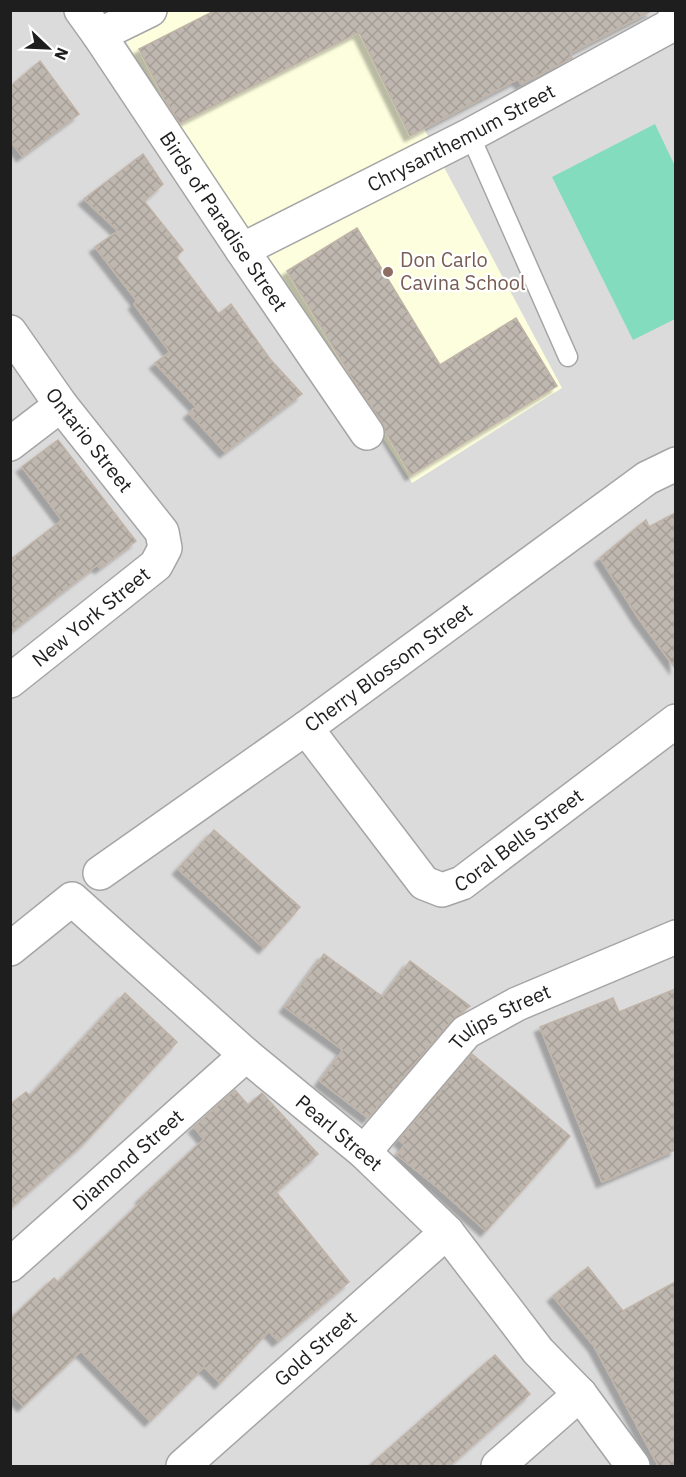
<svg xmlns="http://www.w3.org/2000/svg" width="686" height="1477" font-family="'IBM Plex Sans',sans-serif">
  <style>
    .residential { fill: #dcdbdb }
    .education { fill: #fcfedd }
    .pitch { fill: #84dcbf }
    .building { fill: url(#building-cross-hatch); stroke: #c0b3a7; stroke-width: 1.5; filter: url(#shadow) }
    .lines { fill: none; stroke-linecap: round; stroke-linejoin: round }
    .service-casing { stroke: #a5a5a5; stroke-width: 21 }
    .minor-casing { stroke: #a5a5a5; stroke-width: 36 }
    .tertiary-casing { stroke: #a5a5a5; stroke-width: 36 }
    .service { stroke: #fff; stroke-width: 18 }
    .minor { stroke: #fff; stroke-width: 33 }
    .tertiary { stroke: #fff; stroke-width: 33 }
    .education-dot { fill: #8d6e63; stroke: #fff; stroke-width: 2 }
    .labels { text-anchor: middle; stroke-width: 4.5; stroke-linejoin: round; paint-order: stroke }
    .street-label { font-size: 20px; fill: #1e1e1e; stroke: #fff }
    .education-label { font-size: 20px; fill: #785e54; stroke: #fff; text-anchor: start }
  </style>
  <defs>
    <pattern id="building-cross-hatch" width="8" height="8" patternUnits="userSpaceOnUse" patternTransform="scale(1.5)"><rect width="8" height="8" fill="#bfb8b0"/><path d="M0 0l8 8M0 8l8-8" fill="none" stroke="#a49e97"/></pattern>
    <filter id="shadow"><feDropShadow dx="-5.5" dy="5.5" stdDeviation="1.5" flood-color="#0004"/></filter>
  </defs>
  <rect width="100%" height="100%" fill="#eeece4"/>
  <path class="residential" d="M 10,11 L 675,11 L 675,1466 L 11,1466 Z"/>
  <path class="education" d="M 106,11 L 365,11 L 438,156 L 562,388 L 412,483 Z"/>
  <path class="pitch" d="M 655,124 L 675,166 L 675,319 L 633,340 L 552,177 Z"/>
  <path class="building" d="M 216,10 L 653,10 L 570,53 L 572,58 L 521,84 L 518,79 L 410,136 L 359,32 L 180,123 L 165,100 L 139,49 Z
    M 40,61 L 79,114 L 22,156 L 10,140 L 10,87 Z
    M 143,154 L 163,184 L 144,201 L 183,250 L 176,257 L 219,314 L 231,304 L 270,359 L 302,394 L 225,452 L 189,413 L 196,407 L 155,363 L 170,352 L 134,304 L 137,301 L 95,247 L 118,231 L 84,199 Z
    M 357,228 L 440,365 L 516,318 L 557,386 L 411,475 L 386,433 L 382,422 L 352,378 L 287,271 Z
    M 58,440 L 136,541 L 100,568 L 97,565 L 10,632 L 10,560 L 62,520 L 22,467 Z
    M 675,513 L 675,668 L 639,619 L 600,558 L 646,520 L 649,527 Z
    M 214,830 L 300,907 L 264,948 L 178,869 Z
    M 324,954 L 383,997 L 410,961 L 470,1006 L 452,1020 L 368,1118 L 320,1081 L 343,1050 L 285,1007 Z
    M 675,989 L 675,1150 L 602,1182 L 540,1027 L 613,998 L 619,1012 Z
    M 125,993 L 177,1042 L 86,1141 L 10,1208 L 10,1105 L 26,1092 L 30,1096 Z
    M 472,1054 L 570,1136 L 486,1231 L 437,1187 L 397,1155 L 405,1145 L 399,1140 Z
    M 235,1090 L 248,1105 L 262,1093 L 318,1154 L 276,1192 L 349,1282 L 278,1341 L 269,1331 L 220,1383 L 204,1367 L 150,1421 L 81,1351 L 23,1406 L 10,1393 L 10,1319 L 54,1278 L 58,1282 L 143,1200 L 141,1198 L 204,1139 L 194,1127 Z
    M 588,1267 L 623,1311 L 675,1282 L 675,1467 L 659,1467 L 594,1346 L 553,1296 Z
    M 495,1355 L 530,1394 L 448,1467 L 368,1467 Z"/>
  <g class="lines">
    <defs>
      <path id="service" d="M 470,135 L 568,357"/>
      <g id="minor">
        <path id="s1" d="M 81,10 L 99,35 L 242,250 L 367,433"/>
        <path d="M 99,35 L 150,10"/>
        <path id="s2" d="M 242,250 L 470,135 L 668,27 L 676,18"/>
        <path id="s3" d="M 10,332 L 61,405 L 162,532 L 165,548 L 156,565 L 10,681"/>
        <path d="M 10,444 L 61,405"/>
        <path id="s4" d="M 306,728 L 424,883 L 442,890 L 462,883 L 676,721"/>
        <path id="s5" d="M 100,873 L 306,728 L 647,478 L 676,464"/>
        <path d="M 10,949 L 72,899 L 246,1055"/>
        <path d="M 364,1152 L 447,1232 L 538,1351 L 580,1394 L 633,1466"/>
        <path id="s6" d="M 183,1466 L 447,1232"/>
        <path d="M 498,1466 L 580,1394"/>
      </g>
      <g id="tertiary">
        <path id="s7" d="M 10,1265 L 246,1055 L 364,1152 L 466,1032 L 517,1004 L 676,937"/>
      </g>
    </defs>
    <use href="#service" class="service-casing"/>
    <use href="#minor" class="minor-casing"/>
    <use href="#tertiary" class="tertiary-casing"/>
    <use href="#service" class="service"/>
    <use href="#minor" class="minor"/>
    <use href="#tertiary" class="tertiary"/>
  </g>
  <circle class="education-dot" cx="388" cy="272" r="6"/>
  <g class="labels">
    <g class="street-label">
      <text dy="7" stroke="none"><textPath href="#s2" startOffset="246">Chrysanthemum Street</textPath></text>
      <text dy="7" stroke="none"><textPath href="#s1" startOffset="255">Birds of Paradise Street</textPath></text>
      <text dy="7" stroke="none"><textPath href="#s3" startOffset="134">Ontario Street</textPath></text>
      <text transform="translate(91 617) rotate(-39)" y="7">New York Street</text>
      <text dy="7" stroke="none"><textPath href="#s5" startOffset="354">Cherry Blossom Street</textPath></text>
      <text dy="7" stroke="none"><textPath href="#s4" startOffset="306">Coral Bells Street</textPath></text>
      <text dy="7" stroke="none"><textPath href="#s7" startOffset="663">Tulips Street</textPath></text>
      <text transform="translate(339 1133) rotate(40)" y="7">Pearl Street</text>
      <text dy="7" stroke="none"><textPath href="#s7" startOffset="158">Diamond Street</textPath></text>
      <text dy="7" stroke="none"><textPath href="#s6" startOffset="177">Gold Street</textPath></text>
    </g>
    <g class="education-label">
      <text x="400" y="267">Don Carlo<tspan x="400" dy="23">Cavina School</tspan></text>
    </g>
  </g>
  <rect width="686" height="1477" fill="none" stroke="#1e1e1e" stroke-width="24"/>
  <g transform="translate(48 48) rotate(113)" stroke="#ffffff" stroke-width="4.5" paint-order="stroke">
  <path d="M0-4.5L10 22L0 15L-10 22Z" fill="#1e1e1e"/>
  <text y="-9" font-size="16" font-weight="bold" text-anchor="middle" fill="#1e1e1e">N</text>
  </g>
</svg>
